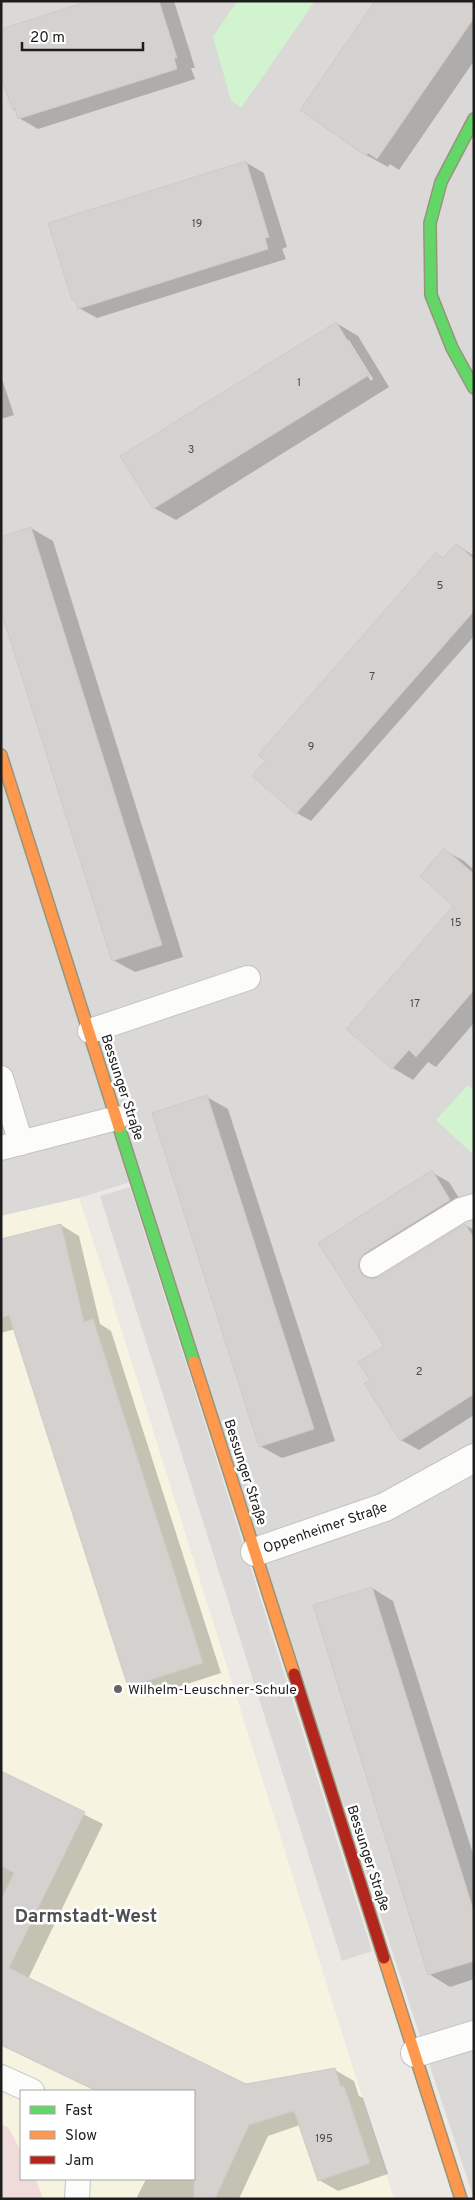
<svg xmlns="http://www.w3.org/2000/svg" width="475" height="2200" font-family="Overpass,sans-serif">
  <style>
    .residential { fill: #dbd9d7 }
    .commercial { fill: #efdbd9 }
    .education { fill: #f6f4e0 }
    .park { fill: #d2f3cf }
    .parking { fill: #dad9d7 }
    .shadow { fill: #0003; fill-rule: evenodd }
    .building { fill: #d4d1ce; stroke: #cfcac6 }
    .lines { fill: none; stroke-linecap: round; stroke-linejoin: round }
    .lane-casing { stroke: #c4c3c1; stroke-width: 26 }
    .street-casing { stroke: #c4c3c1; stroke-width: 30 }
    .fast-casing { stroke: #96957c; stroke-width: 14 }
    .slow-casing { stroke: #96957c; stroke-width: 14 }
    .jam-casing { stroke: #96957c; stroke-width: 14 }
    .lane { stroke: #fcfcfb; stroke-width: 24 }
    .street { stroke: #fcfcfb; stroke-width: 28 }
    .fast { stroke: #63d668; stroke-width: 11 }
    .slow { stroke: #ff974d; stroke-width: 11 }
    .jam { stroke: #b3261e; stroke-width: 11 }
    .poi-dot { fill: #656463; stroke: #fff; stroke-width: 2 }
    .labels { text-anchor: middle; stroke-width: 5; stroke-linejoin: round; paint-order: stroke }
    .number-label { font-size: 11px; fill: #4b4a49 }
    .street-label { font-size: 14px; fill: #1d1d1d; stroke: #fff }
    .poi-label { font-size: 14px; fill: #1d1d1d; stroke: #fff; text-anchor: start }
    .district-label { font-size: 19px; font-weight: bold; fill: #505050; stroke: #fff }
  </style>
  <rect width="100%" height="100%" fill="#ece9e5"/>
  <path class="residential" d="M 1,1 L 474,1 L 474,2199 L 137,1180 L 79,1198 L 1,1216 Z"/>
  <path class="commercial" d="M 1,2124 L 8,2127 L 21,2151 L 21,2179 L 36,2179 L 43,2199 L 1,2199 Z"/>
  <path class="education" d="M 79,1198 L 108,1287 L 394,2199 L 43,2199 L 36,2179 L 194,2179 L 194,2091 L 21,2091 L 21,2151 L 8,2127 L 1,2124 L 1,1216 Z"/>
  <path class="park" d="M 237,1 L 315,1 L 241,108 L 231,100 L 213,37 Z
    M 468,1085 L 474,1091 L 474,1155 L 436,1120 Z"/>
  <path class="parking" d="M 52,408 L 75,476 L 1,501 L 1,426 Z
    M 1,922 L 62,1113 L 30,1124 L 1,1032 Z
    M 213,941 L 244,1023 L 153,1056 L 123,973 Z
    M 1,1177 L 10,1204 L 1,1206 Z
    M 130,1187 L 372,1951 L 342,1961 L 100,1196 Z"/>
  <path class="shadow" d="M 93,1 L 174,1 L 195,68 L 191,68 L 195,79 L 38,129 L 19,118 L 17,111 L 13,109 Z
    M 474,1 L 474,61 L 399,170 L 390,164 L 388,167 L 366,155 Z
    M 245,162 L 264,173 L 287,247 L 282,249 L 286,259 L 97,318 L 79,308 L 77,301 L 74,299 Z
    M 336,323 L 358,336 L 389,387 L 176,520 L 154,508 ZM 346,340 L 349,340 L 373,379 L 371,381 Z
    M 1,376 L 14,415 L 1,419 Z
    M 31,528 L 53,541 L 183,957 L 135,972 L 113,960 Z
    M 456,544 L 474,556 L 474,636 L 311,821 L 297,813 L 436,554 L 444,558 Z
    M 444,850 L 464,861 L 474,870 L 474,1023 L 436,1067 L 428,1062 L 413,1080 L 393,1068 L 348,1028 L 455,906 Z
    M 207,1097 L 228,1109 L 335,1441 L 282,1458 L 260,1446 Z
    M 431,1172 L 449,1182 L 467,1211 L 376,1276 L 377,1279 L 465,1225 L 474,1230 L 474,1415 L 419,1450 L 401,1440 L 371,1380 L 386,1346 L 320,1244 Z
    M 61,1225 L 79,1236 L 100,1324 L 111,1331 L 221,1673 L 147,1697 L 129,1687 L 15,1329 L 1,1333 L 1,1241 Z
    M 372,1588 L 393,1601 L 474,1857 L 474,1979 L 450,1987 L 429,1974 Z
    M 1,1773 L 103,1824 L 28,1979 L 245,2085 L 335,2070 L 354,2081 L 359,2096 L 363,2098 L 388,2174 L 338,2191 L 319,2180 L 300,2125 L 268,2136 L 239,2199 L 136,2199 L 146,2179 L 194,2179 L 194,2091 L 96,2091 L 1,2045 Z"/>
  <path class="building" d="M 89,1 L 159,1 L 177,58 L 174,58 L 177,69 L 18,119 L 15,108 L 12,109 L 1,76 L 1,29 Z
    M 375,1 L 474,1 L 474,18 L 377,159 L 368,153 L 366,156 L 300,110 Z
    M 246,161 L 269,237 L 265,238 L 268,249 L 78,309 L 75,299 L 72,300 L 48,223 Z
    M 336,322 L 369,375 L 153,509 L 120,456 Z
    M 31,527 L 162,945 L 112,961 L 1,611 L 1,537 Z
    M 456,543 L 474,559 L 474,611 L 296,814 L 252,776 L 265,761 L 258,755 L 436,552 L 443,558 Z
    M 444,848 L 474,874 L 474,990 L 416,1057 L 409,1050 L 392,1069 L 346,1029 L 453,906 L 420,876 Z
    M 207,1095 L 314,1429 L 259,1447 L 152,1113 Z
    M 432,1170 L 450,1200 L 365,1253 L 360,1259 L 358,1266 L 361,1273 L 366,1277 L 372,1279 L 379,1277 L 465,1224 L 474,1238 L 474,1394 L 400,1441 L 364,1383 L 370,1380 L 358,1362 L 384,1346 L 318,1243 Z
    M 61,1224 L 84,1322 L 93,1319 L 203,1663 L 128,1687 L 9,1315 L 1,1318 L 1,1239 Z
    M 372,1587 L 474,1912 L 474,1961 L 428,1975 L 313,1605 Z
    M 1,1771 L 85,1812 L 9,1968 L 246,2084 L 335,2068 L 341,2087 L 344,2086 L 370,2163 L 318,2181 L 294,2111 L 249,2125 L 215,2199 L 194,2199 L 194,2091 L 97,2091 L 1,2045 L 1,1900 L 14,1873 L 1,1866 Z"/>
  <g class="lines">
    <defs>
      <path id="lane" d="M 90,1031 L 248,978
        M 1,1078 L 21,1143
        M 1,1148 L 117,1118
        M 372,1265 L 461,1210 L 474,1206
        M 1,2077 L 32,2091
        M 77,2199 L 78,2179"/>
      <path id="street" d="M 255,1552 L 385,1507 L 474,1458
        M 415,2053 L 474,2035"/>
      <path id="fast" d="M 474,119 L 441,182 L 430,223 L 431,295 L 452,348 L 474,388
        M 119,1127 L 194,1362"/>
      <path id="slow" d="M 1,755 L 119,1127
        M 194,1362 L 294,1674
        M 384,1958 L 461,2199"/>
      <path id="jam" d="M 294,1674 L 384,1958"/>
    </defs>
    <use href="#lane" class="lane-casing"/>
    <use href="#street" class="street-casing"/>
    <use href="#fast" class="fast-casing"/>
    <use href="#slow" class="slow-casing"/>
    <use href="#jam" class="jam-casing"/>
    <use href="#lane" class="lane"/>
    <use href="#street" class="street"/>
    <use href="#fast" class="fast"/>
    <use href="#slow" class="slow"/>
    <use href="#jam" class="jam"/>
  </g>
  <circle class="poi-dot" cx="118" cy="1689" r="5"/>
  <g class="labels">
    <g class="number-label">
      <text x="197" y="227">19</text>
      <text x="299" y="386">1</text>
      <text x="191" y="453">3</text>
      <text x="440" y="589">5</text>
      <text x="372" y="680">7</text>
      <text x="311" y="750">9</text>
      <text x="456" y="926">15</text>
      <text x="415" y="1007">17</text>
      <text x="419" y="1375">2</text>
      <text x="324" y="2142">195</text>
    </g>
    <g class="street-label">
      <text transform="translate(123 1087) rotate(72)" y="5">Bessunger Straße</text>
      <text transform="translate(246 1472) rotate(72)" y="5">Bessunger Straße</text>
      <text transform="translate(325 1527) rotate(-19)" y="5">Oppenheimer Straße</text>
      <text transform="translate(369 1858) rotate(72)" y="5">Bessunger Straße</text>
    </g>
    <g class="poi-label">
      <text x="128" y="1694">Wilhelm-Leuschner-Schule</text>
    </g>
    <g class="district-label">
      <text x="86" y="1922">Darmstadt-West</text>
    </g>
  </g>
  <rect width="475" height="2200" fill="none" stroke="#1d1d1d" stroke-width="5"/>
  <rect x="20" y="2090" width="175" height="90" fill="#ffffff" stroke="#a5a5a5"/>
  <rect x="30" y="2106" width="25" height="8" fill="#63d668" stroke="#a5a5a5"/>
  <text x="65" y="2115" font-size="15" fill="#1d1d1d">Fast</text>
  <rect x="30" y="2131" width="25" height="8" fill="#ff974d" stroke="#a5a5a5"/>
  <text x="65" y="2140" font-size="15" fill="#1d1d1d">Slow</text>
  <rect x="30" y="2156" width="25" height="8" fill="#b3261e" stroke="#a5a5a5"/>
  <text x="65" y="2165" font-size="15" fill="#1d1d1d">Jam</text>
  <path d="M22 42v8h121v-8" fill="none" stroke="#1d1d1d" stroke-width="2.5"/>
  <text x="30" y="42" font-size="15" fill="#1d1d1d" stroke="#ffffff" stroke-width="4" paint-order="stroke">20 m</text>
</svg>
